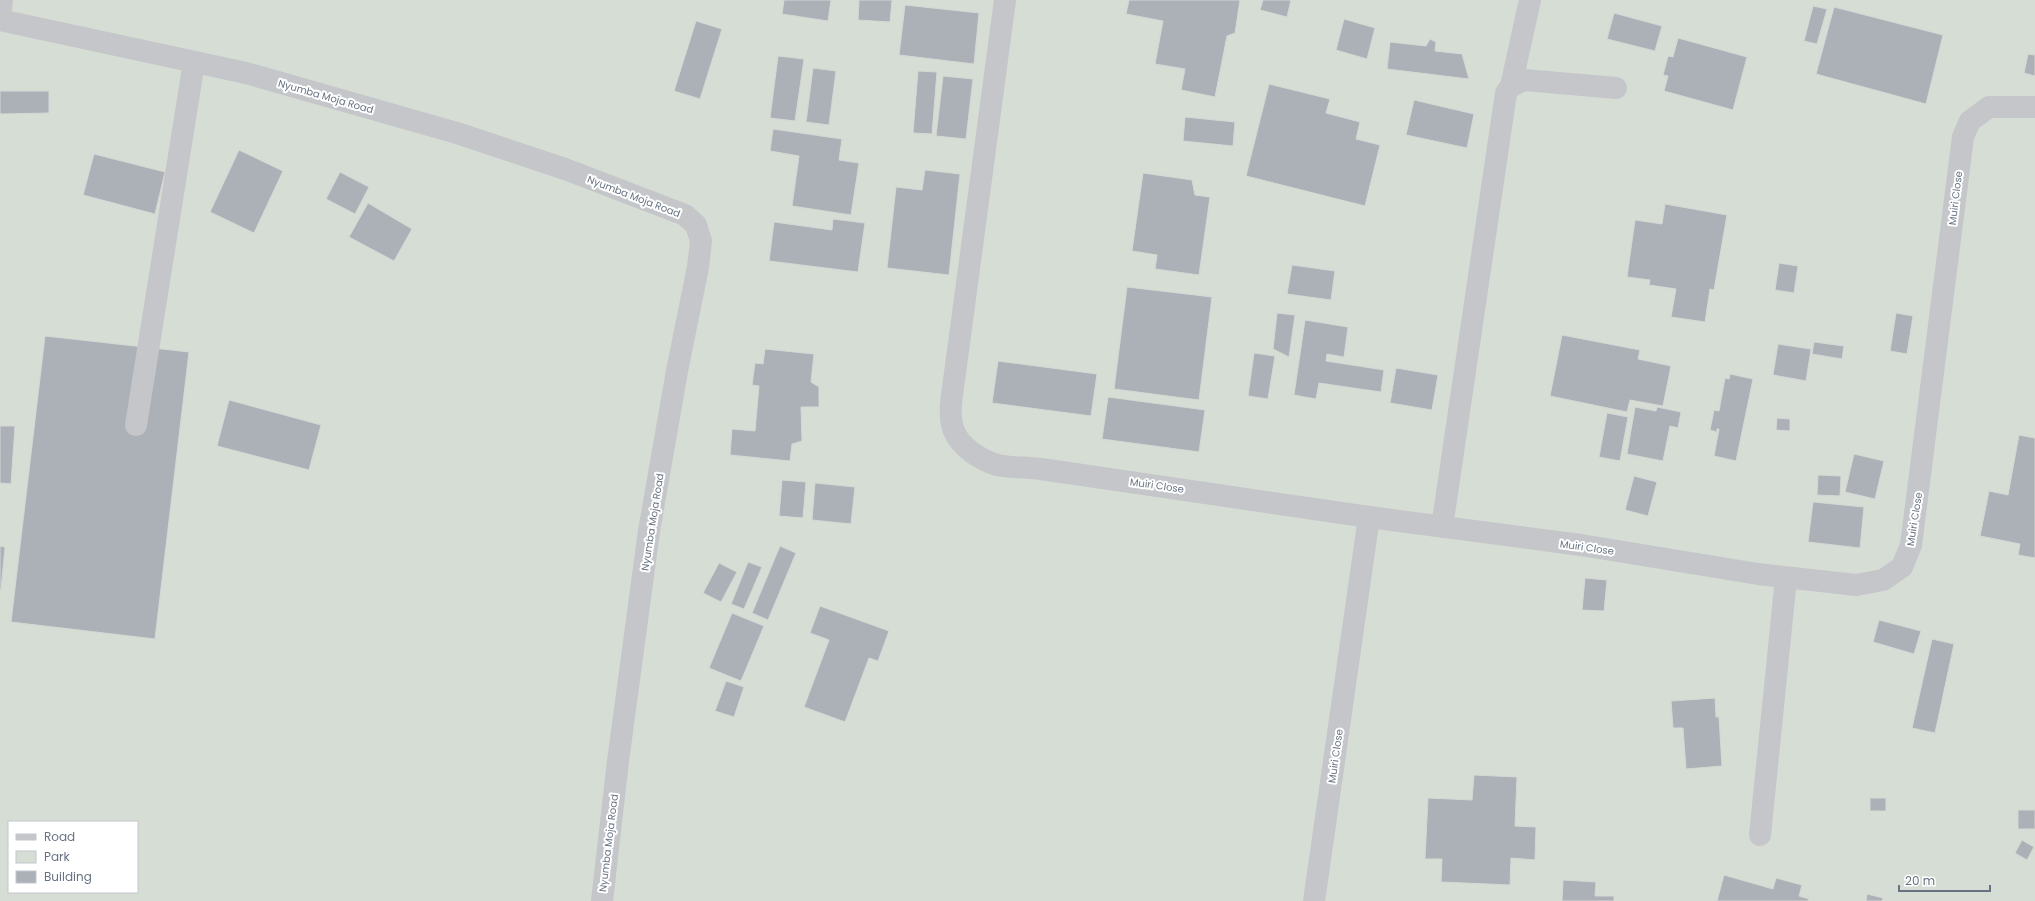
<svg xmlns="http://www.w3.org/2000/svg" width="2035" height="901" font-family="Poppins,sans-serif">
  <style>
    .green { fill: #d6ddd4; fill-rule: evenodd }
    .building { fill: #abb1b7; stroke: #d7d7d5 }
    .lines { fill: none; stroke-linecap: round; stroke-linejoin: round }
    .street { stroke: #c4c6ca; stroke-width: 22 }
    .labels { text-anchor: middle; stroke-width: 4; stroke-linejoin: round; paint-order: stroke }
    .street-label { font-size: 10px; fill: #677282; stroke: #fff }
  </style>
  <rect width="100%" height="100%" fill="#f6f6f3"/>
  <path class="green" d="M 0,0 L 2035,0 L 2035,901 L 0,901 ZM 9,822 L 137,822 L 137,892 L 9,892 Z"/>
  <path class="building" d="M 784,0 L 831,0 L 828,21 L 782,14 Z
    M 859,0 L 892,0 L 890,22 L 858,20 Z
    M 1129,0 L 1240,0 L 1235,33 L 1227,36 L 1215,97 L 1181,90 L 1185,69 L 1155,64 L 1163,21 L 1126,14 Z
    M 1263,0 L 1291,0 L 1287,17 L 1260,10 Z
    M 905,5 L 979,13 L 974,64 L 899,55 Z
    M 1813,6 L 1827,9 L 1817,44 L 1804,41 Z
    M 1834,7 L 1943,35 L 1926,104 L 1816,74 Z
    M 1614,13 L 1662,26 L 1655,51 L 1607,39 Z
    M 1344,19 L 1375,28 L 1367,59 L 1336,50 Z
    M 696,21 L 722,29 L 700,99 L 674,91 Z
    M 1678,38 L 1747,57 L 1733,110 L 1664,91 L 1668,76 L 1663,75 L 1668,56 L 1673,57 Z
    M 1430,39 L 1436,42 L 1435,51 L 1462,54 L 1469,79 L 1387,69 L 1390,42 L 1426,46 Z
    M 2028,54 L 2035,55 L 2035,76 L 2024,73 Z
    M 778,56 L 804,59 L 795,121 L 770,118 Z
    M 813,68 L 836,71 L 829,125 L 806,122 Z
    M 918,71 L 937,72 L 932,134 L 913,133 Z
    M 943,76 L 973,79 L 966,139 L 936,136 Z
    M 1269,84 L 1330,99 L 1326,113 L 1360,122 L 1356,139 L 1380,145 L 1365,206 L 1246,176 Z
    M 0,91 L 49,91 L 49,113 L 0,114 Z
    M 1414,100 L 1474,114 L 1467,148 L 1406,135 Z
    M 1185,117 L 1235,122 L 1233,146 L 1183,141 Z
    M 773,129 L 842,139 L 839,160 L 859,163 L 851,215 L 792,206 L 799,156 L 770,151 Z
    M 239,150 L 283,171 L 254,233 L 210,212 Z
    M 94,154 L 165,172 L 155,214 L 83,195 Z
    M 925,170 L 960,174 L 949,275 L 887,268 L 896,187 L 922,190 Z
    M 340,172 L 369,187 L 355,214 L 326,199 Z
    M 1143,173 L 1192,180 L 1195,195 L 1210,197 L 1199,275 L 1155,269 L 1157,255 L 1132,251 Z
    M 368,203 L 412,229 L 394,261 L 349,237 Z
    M 1665,204 L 1727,215 L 1714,290 L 1710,289 L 1705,322 L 1671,317 L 1676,289 L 1649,285 L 1650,280 L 1627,277 L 1635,220 L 1662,224 Z
    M 833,219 L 865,223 L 858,272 L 769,261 L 774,222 L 832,230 Z
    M 1779,263 L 1798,266 L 1794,293 L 1775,290 Z
    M 1292,265 L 1335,271 L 1331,300 L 1287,294 Z
    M 1127,287 L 1212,297 L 1199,400 L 1114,389 Z
    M 1277,313 L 1295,315 L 1289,357 L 1273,349 Z
    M 1896,313 L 1913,316 L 1907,354 L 1890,351 Z
    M 1305,320 L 1348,327 L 1344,357 L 1327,354 L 1326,361 L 1384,370 L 1381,392 L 1319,383 L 1316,399 L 1294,395 Z
    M 1562,335 L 1640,350 L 1638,359 L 1671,366 L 1663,406 L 1630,400 L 1627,412 L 1550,396 Z
    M 45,336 L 189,352 L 155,639 L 11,622 Z
    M 1814,342 L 1844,346 L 1842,359 L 1812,354 Z
    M 1778,344 L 1811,349 L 1806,381 L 1773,375 Z
    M 765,349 L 814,354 L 811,382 L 819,387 L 819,407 L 801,407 L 802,441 L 792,444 L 790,461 L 730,455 L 732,429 L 755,431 L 759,386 L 752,385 L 755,363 L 763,364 Z
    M 1254,353 L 1275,356 L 1268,399 L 1248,396 Z
    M 998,361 L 1097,374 L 1091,416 L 992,403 Z
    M 1396,368 L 1438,375 L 1432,410 L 1390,403 Z
    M 1730,374 L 1753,379 L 1736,461 L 1714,456 L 1719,429 L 1717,429 L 1717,432 L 1710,430 L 1714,410 L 1719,411 L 1725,378 L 1729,379 Z
    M 1108,397 L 1205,410 L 1199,452 L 1102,439 Z
    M 229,400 L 321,425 L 309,470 L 217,446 Z
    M 1635,407 L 1656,411 L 1657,407 L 1681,412 L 1678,428 L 1670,426 L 1663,461 L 1627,454 Z
    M 1607,413 L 1628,417 L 1620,461 L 1599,457 Z
    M 1777,418 L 1790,419 L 1790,431 L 1776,430 Z
    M 0,426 L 15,426 L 11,484 L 0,483 Z
    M 2019,435 L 2035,438 L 2035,558 L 2018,555 L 2020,544 L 1980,536 L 1989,491 L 2008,495 Z
    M 1854,454 L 1884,461 L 1875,499 L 1845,492 Z
    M 1818,475 L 1841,476 L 1840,496 L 1817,495 Z
    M 1634,476 L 1657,482 L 1648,516 L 1625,510 Z
    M 782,480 L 806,482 L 803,518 L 779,516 Z
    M 815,483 L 855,487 L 851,524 L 812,520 Z
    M 1813,502 L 1864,507 L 1860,548 L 1808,542 Z
    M 0,546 L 5,547 L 1,590 L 0,590 Z
    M 780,546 L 796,553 L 768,620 L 752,613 Z
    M 748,562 L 762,567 L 744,609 L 731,604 Z
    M 719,563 L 737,572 L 721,602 L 703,593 Z
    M 1585,578 L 1607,580 L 1604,611 L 1582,610 Z
    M 820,606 L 889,631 L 878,661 L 869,658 L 845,722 L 804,707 L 829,640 L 810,633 Z
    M 732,613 L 764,626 L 741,681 L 709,668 Z
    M 1879,620 L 1921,631 L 1914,654 L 1873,642 Z
    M 1932,639 L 1954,644 L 1935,733 L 1912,728 Z
    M 726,681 L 744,687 L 734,717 L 715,711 Z
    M 1715,698 L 1716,717 L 1719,717 L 1722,766 L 1686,769 L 1683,728 L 1673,728 L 1671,701 Z
    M 1474,775 L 1517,777 L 1515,826 L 1536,827 L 1535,860 L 1511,858 L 1510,885 L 1441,882 L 1442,859 L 1425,859 L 1428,798 L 1472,800 Z
    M 1870,798 L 1886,798 L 1886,811 L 1870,811 Z
    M 2018,810 L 2035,810 L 2035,829 L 2018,829 Z
    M 2022,840 L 2034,847 L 2027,860 L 2015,853 Z
    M 1724,875 L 1773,889 L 1776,878 L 1802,885 L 1799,896 L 1809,899 L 1808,901 L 1717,901 Z
    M 1563,880 L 1596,882 L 1595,896 L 1614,896 L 1614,901 L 1562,901 Z
    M 1867,894 L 1883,898 L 1882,901 L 1866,901 Z"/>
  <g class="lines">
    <path class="street" d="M 1005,0 L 955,373 C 953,391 947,414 954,431 C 960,447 981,460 997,465 C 1011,468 1027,467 1041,469 L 1369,517 L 1314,901
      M 0,20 L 246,73 L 457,133 L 565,169 L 685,215 L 696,225 L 701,241 L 698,267 L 677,371 L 649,531 L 618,761 L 602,901
      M 0,20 L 2,0
      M 1511,86 L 1530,0
      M 136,425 L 194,62
      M 1369,517 L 1581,545 L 1758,574 L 1856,585 L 1883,580 L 1902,567 L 1911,545 L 1963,137 L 1970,121 L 1989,107 L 2035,107
      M 1442,527 L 1506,93 L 1511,86 L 1524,80 L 1616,88
      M 1760,835 L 1786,578"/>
  </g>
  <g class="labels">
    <g class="street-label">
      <text transform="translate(326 96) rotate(16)" y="4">Nyumba Moja Road</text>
      <text transform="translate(634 196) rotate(21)" y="4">Nyumba Moja Road</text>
      <text transform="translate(1955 198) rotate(-83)" y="4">Muiri Close</text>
      <text transform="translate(1157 485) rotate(8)" y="4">Muiri Close</text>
      <text transform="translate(1914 519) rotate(-81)" y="4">Muiri Close</text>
      <text transform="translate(652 522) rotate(-81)" y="4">Nyumba Moja Road</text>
      <text transform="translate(1587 547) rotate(8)" y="4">Muiri Close</text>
      <text transform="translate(1335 756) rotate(-82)" y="4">Muiri Close</text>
      <text transform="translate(608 843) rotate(-83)" y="4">Nyumba Moja Road</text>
    </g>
  </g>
  <rect x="8" y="821" width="130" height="72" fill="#ffffff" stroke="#c2c7cd"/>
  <rect x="16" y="834" width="20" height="6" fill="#c4c6ca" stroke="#c2c7cd"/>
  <text x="44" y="841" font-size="12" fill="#677282">Road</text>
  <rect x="16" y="851" width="20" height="12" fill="#d6ddd4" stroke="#c2c7cd"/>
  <text x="44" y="861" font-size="12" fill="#677282">Park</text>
  <rect x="16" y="871" width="20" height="12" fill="#abb1b7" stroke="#c2c7cd"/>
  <text x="44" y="881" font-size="12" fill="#677282">Building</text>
  <path d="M1899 885v6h91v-6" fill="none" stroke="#677282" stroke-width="2"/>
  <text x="1905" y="885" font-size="12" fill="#677282" stroke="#ffffff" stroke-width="3" paint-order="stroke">20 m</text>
</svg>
